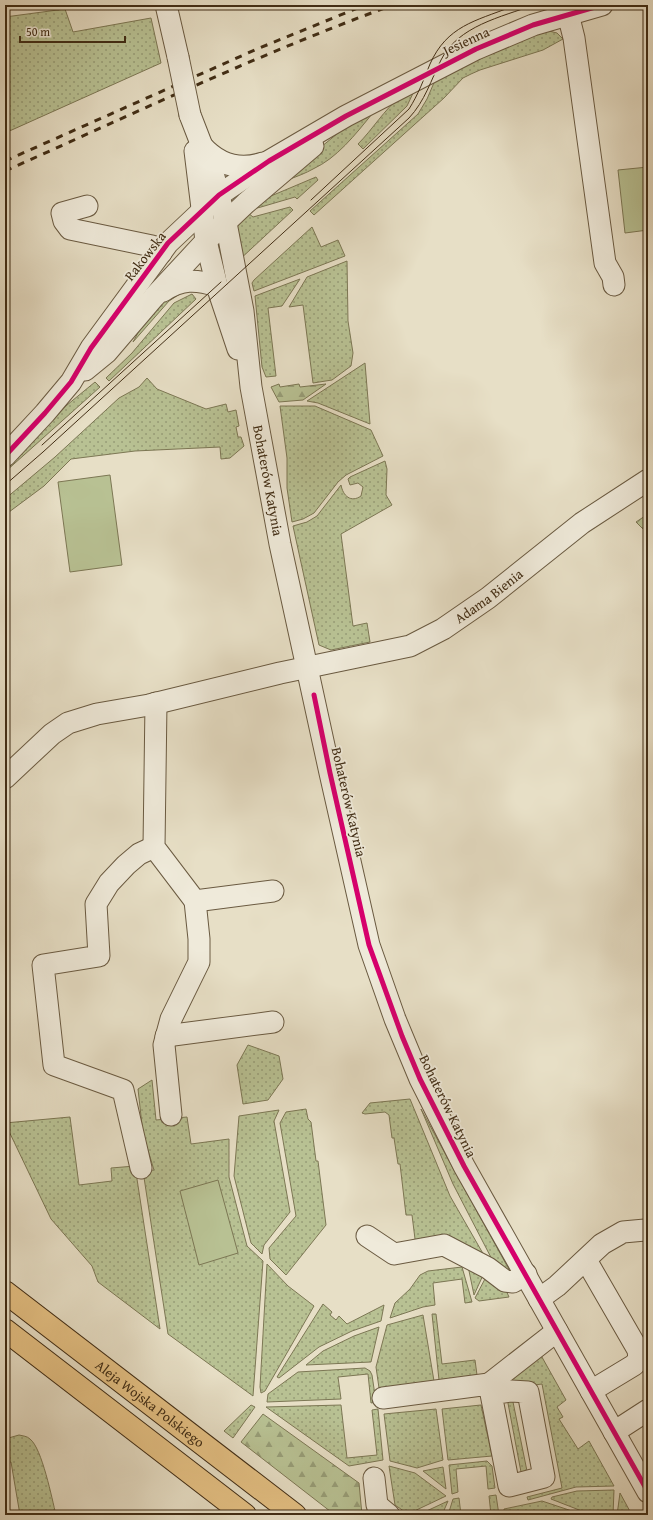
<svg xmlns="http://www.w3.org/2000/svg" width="653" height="1520" font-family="'Gentium Book Plus',serif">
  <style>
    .grass { fill: url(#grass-dots); stroke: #7c7754 }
    .forest { fill: url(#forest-firs); stroke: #7c7754 }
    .garden { fill: url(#garden-furrows); stroke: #7c7754 }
    .pitch { fill: #b8c193; stroke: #7c7754 }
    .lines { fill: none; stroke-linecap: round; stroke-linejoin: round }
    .minor-casing { stroke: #6a5a41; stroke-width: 23 }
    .major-casing { stroke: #412d15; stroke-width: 24 }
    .minor { stroke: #efeada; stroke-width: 21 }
    .major { stroke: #e4c083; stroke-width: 22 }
    .tram { stroke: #412d15; stroke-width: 1 }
    .rail { stroke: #412d15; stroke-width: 3; stroke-dasharray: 7 7; stroke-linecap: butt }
    .minor-bridge-casing { stroke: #6a5a41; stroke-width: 23; stroke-linecap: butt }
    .minor-bridge { stroke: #efeada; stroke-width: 21 }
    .cycleway-casing { stroke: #efeada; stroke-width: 8 }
    .cycleway { stroke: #d6006c; stroke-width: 5 }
    .labels { text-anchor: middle; stroke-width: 3.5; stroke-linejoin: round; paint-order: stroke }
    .street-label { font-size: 14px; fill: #412d15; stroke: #efeada }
  </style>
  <defs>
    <pattern id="grass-dots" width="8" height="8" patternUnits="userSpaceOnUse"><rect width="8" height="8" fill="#b8c193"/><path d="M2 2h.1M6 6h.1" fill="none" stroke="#979d77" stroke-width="1.8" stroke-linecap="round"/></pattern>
    <pattern id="forest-firs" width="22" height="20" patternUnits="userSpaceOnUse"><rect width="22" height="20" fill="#b8c193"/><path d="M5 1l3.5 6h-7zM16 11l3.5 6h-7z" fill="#979d77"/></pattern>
    <pattern id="garden-furrows" width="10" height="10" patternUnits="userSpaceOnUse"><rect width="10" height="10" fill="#b8c193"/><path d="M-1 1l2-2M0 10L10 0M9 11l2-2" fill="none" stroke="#979d77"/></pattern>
  </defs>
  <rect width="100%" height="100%" fill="#e7dfc6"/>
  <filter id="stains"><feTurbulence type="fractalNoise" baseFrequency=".005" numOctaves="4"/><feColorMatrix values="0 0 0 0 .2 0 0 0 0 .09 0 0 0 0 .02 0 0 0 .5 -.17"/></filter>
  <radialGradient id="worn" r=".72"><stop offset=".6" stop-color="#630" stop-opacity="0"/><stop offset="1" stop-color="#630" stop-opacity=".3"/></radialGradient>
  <path class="grass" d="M 65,9 L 73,32 L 151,18 L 161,63 L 5,133 L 5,17 Z
    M 545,30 L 557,33 L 563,39 L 543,50 L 480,70 L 471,74 L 463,78 L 444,98 L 314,215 L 310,211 L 418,114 L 427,99 L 436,78 Z
    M 416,87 L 407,106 L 363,149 L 358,144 C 373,129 384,110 400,97 C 405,93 411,90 416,87 Z
    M 372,114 C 355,135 337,158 313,169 C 306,173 298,176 290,179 L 288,174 L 343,129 Z
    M 316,177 L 318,180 L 297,199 L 295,197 L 261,207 L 257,208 L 252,204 Z
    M 290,207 L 293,210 L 237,262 L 234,232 L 240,217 L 248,213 L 253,217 Z
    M 312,227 L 321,247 L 338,240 L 345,256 L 254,291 L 252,283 L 254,280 Z
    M 347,261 L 348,321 L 353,353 L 351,366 L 332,380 L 313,383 L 303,305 L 289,307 L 307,277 Z
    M 300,279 L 282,306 L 268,308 L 276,376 L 266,377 L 262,367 L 255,296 Z
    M 189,288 L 169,301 L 133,342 L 147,316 L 166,298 Z
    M 192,294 L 196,299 L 109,381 L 106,378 L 132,353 L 174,303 Z
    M 365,363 L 370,424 L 318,403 L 307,401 Z
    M 147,378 L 157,389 L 206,409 L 226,404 L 228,412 L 236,410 L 239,426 L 236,427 L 238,437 L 241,437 L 244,446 L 230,458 L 221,459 L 220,447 L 135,451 L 71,459 L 44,486 L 5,515 L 5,499 L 55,457 L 119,398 L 139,387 Z
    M 95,382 L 100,387 L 5,472 L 5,466 L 21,453 L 67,405 Z
    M 280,406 L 315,406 L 371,430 L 383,456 L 346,475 L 338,482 L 314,513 L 303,519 L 292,522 L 287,488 L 287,458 Z
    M 385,461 L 387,469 L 386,495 L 392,505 L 341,534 L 353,626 L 367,623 L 370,642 L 331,650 L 319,645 L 293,526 L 307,522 L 317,516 L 341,485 C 343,496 351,503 361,496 L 363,487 L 358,483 L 350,485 L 348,479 L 350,477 Z
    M 248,1045 L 279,1056 L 283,1079 L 268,1100 L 243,1104 L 237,1065 Z
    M 152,1080 L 156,1120 L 187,1117 L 191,1144 L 229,1139 L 229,1177 L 247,1246 L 263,1261 L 253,1396 L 168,1334 L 143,1171 L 154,1170 L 143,1134 L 138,1089 Z
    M 410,1099 L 450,1196 L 485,1257 L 412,1242 L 415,1239 L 412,1215 L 406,1215 L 400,1164 L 398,1164 L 394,1138 L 392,1138 L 389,1115 L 385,1112 L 365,1114 L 362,1113 L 370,1103 Z
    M 306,1109 L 308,1119 L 311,1122 L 316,1161 L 318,1161 L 326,1225 L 286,1275 L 270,1259 L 269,1248 L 296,1216 L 280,1123 L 286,1112 Z
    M 421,1109 L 454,1170 L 511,1273 L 498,1271 L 453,1184 Z
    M 279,1110 L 274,1121 L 290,1212 L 264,1245 L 262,1254 L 251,1243 L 234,1176 L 239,1116 Z
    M 70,1117 L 79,1185 L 112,1181 L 111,1168 L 135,1166 L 160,1329 L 98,1282 L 92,1266 L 51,1219 L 5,1123 Z
    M 267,1264 L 288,1286 L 314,1306 L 265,1391 L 261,1393 L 260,1387 Z
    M 468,1266 L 484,1273 L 474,1295 Z
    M 462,1267 L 472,1302 L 465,1303 L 462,1279 L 433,1283 L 435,1305 L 423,1307 L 390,1318 L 395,1303 L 410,1289 L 420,1275 L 428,1271 Z
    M 487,1275 L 505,1288 L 509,1297 L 479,1301 L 475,1298 Z
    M 323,1304 L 332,1312 L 330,1315 L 336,1320 L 339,1316 L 347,1324 L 384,1305 L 381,1321 L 352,1331 L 319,1347 L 279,1378 L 277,1377 Z
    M 432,1314 L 436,1314 L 442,1364 L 475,1360 L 477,1375 L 439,1380 Z
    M 423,1315 L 434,1381 L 379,1388 L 376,1367 L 387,1325 Z
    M 379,1327 L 371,1362 L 306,1365 L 323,1351 L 354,1336 Z
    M 538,1350 L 566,1400 L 557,1407 L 563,1417 L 559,1419 L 578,1449 L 589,1441 L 614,1486 L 576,1487 L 528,1500 L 527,1497 L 562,1488 L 542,1384 L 498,1390 Z
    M 365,1368 L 370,1371 L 372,1375 L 376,1402 L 371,1403 L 368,1374 L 338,1377 L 341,1399 L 267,1402 L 268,1394 L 298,1372 Z
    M 512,1397 L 527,1471 L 521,1472 L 507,1398 Z
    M 251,1405 L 255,1407 L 233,1438 L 224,1431 Z
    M 341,1405 L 347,1458 L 377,1455 L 372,1410 L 378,1409 L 383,1460 L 349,1466 L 266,1407 Z
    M 481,1405 L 492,1456 L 448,1460 L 442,1409 Z
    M 436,1409 L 443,1460 L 417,1468 L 390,1461 L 384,1414 Z
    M 19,1435 C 23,1436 27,1436 30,1439 C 42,1448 52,1499 56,1515 L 20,1515 L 11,1462 L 5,1462 L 5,1439 Z
    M 487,1461 L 492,1466 L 495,1488 L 488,1489 L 486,1466 L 456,1469 L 458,1492 L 452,1494 L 449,1465 Z
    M 389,1466 L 415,1473 L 446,1496 L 408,1514 L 395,1505 Z
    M 443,1467 L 446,1489 L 423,1471 Z
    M 614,1490 L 613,1515 L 592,1515 L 551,1499 L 552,1497 L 577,1491 Z
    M 620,1493 L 632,1515 L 617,1515 Z
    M 496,1495 L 499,1515 L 491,1515 L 489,1496 Z
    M 459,1498 L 461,1515 L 448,1515 L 453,1499 Z
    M 448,1501 L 442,1515 L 418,1515 Z
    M 542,1501 L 572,1511 L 571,1515 L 504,1515 L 504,1509 Z"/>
  <path class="forest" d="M 279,384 L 280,387 L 299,384 L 300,387 L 326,384 L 303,400 L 279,402 L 271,387 Z
    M 263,1414 L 359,1483 L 362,1515 L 335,1515 L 241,1442 Z"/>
  <path class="garden" d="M 648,514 L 648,534 L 636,522 Z"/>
  <path class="pitch" d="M 648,167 L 648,230 L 625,233 L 618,170 Z
    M 110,475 L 122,565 L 70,572 L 58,482 Z
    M 218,1180 L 238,1253 L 199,1265 L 180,1191 Z"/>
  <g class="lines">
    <defs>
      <g id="minor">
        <path d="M 166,5 L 178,57"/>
        <path d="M 568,14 L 574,38 L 605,263 L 613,277 L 614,285"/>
        <path id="s1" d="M 190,115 L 214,177 L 226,223 L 243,311 L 251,387 L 280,544 L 330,773 L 369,945 L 395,1019 L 420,1079 L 464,1166 L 648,1492"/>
        <path d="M 202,146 C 219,165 239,171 263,163"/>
        <path d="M 195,151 L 206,241 L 217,286 L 238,349"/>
        <path d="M 87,206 L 62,213 L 64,221 L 70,229 L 152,246 L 161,253"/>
        <path d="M 163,291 C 182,279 195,279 217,286"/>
        <path d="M 85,370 L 107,352 L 154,297 L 206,241 L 246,203 L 313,146"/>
        <path d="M 5,456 L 45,413 L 71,382 L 91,348 L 168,243 L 219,195 L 269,161 L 346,116 L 476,49 L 533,25 L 602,5"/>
        <path d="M 156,703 L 154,847 L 195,901 L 273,891"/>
        <path id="s2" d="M 5,778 L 52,734 L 68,723 L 97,714 L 149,705 L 280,673 L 410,646 L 443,629 L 488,598 L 582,523 L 648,480"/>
        <path d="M 166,1036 L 273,1022"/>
        <path d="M 171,1115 L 164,1045 L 171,1019 L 199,962 L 199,939 L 195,901"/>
        <path d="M 141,1168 L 123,1090 L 54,1065 L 43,965 L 99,956 L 96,904 L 109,883 L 126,865 L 139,854 L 154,847"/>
        <path d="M 367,1236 L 394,1254 L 444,1245 L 488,1268 L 505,1281 L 513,1282 L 526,1274"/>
        <path d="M 586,1260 L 638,1350 L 639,1359 L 634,1365 L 591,1391"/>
        <path d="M 539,1299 L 557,1286 L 602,1244 L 623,1232 L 645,1230 L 648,1231"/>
        <path d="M 489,1384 L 557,1331"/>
        <path d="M 383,1398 L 489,1384 L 491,1394 L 509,1486 L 544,1477 L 528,1392 L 511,1391 L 491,1394"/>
        <path d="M 614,1432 L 648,1410"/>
        <path d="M 374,1478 L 377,1505 L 389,1515"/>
      </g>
      <g id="major">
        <path id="s3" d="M 5,1292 L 295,1515"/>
        <path d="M 5,1330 L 245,1515"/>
      </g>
    </defs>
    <use href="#minor" class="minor-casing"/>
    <use href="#major" class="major-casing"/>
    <use href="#minor" class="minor"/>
    <use href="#major" class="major"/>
    <path class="tram" d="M 311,200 L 409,109 C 418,95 424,79 430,64 C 447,26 475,21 511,7
      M 42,445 L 221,282
      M 5,485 L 43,452 L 409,118 C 425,101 431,80 441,60 C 458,26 501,17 534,5"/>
    <path class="rail" d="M 5,161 L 257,49 L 365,5
      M 5,171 C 133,114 261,53 393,5"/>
    <defs>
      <path id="minor-bridge" d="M 178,57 L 190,115"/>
    </defs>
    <use href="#minor-bridge" class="minor-bridge-casing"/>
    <use href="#minor-bridge" class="minor-bridge"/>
    <defs>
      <path id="cycleway" d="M 5,456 L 45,413 L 71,382 L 91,348 L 168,243 L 219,195 L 269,161 L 346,116 L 476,49 L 533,25 L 602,5
        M 314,695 L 330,773 L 369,945 L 402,1036 L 420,1079 L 464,1166 L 648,1492"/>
    </defs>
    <use href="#cycleway" class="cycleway-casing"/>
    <use href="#cycleway" class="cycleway"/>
  </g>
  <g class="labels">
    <g class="street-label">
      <text transform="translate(466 41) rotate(-25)" y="5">Jesienna</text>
      <text transform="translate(145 256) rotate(-52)" y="5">Rakowska</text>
      <text dy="5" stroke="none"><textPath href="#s1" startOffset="375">Bohaterów Katynia</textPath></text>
      <text dy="5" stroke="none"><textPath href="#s2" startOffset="528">Adama Bienia</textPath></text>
      <text transform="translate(349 802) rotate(77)" y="5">Bohaterów Katynia</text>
      <text transform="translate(448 1106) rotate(64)" y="5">Bohaterów Katynia</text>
      <text dy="5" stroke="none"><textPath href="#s3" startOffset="183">Aleja Wojska Polskiego</textPath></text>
    </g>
  </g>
  <rect width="653" height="1520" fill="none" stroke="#e7dfc6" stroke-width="20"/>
  <rect x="6" y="6" width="641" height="1508" fill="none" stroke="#412d15" stroke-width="2"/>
  <rect x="10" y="10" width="633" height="1500" fill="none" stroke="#412d15"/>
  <path d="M20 36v6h105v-6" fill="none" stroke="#412d15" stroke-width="2"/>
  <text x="26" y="36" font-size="12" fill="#412d15" stroke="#efeada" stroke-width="3" paint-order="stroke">50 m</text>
  <rect width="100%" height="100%" filter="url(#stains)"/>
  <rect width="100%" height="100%" fill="url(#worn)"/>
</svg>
